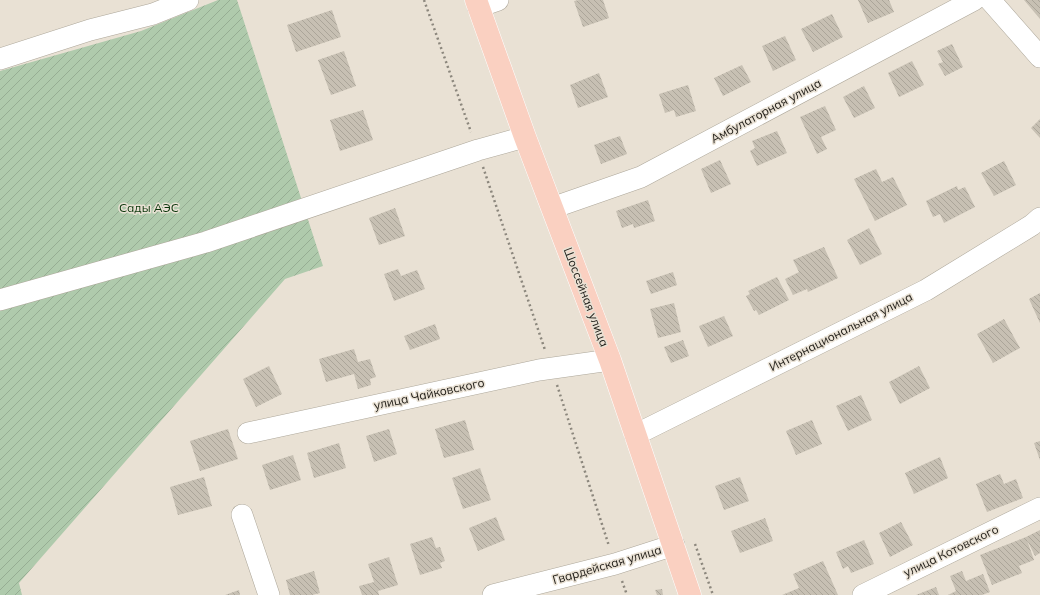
<svg xmlns="http://www.w3.org/2000/svg" width="1040" height="595" font-family="Mulish,sans-serif">
  <style>
    .garden { fill: url(#garden-furrows) }
    .building { fill: url(#building-back-hatch) }
    .lines { fill: none; stroke-linecap: round; stroke-linejoin: round }
    .minor-casing { stroke: #ada79a; stroke-width: 22 }
    .major-casing { stroke: #fff; stroke-width: 23 }
    .path { stroke: #8c877d; stroke-width: 2.5; stroke-dasharray: 2 3; stroke-linecap: butt }
    .minor { stroke: #fff; stroke-width: 21 }
    .major { stroke: #fad0c1; stroke-width: 22 }
    .labels { text-anchor: middle; stroke-width: 3; stroke-linejoin: round; paint-order: stroke }
    .street-label { font-size: 12px; fill: #23201b; stroke: #e9e1d4 }
    .park-label { font-size: 12px; fill: #083408; stroke: #e9e1d4 }
  </style>
  <defs>
    <pattern id="garden-furrows" width="10" height="10" patternUnits="userSpaceOnUse"><rect width="10" height="10" fill="#afcaac"/><path d="M-1 1l2-2M0 10L10 0M9 11l2-2" fill="none" stroke="#96ad93"/></pattern>
    <pattern id="building-back-hatch" width="6" height="6" patternUnits="userSpaceOnUse"><rect width="6" height="6" fill="#c7c0b3"/><path d="M-1 5l2 2M0 0l6 6M5-1l2 2" fill="none" stroke="#aba599"/></pattern>
  </defs>
  <rect width="100%" height="100%" fill="#e9e1d4"/>
  <path class="garden" d="M 218,0 L 237,0 L 323,266 L 285,279 L 19,583 L 22,595 L 0,595 L 0,71 L 141,31 Z"/>
  <path class="building" d="M 579,0 L 603,0 L 609,18 L 583,27 L 574,1 Z
    M 858,0 L 889,0 L 894,12 L 868,23 Z
    M 1024,0 L 1040,0 L 1040,19 Z
    M 332,10 L 341,37 L 296,52 L 287,25 Z
    M 832,14 L 843,37 L 813,52 L 801,29 Z
    M 785,36 L 796,60 L 773,71 L 762,46 Z
    M 952,44 L 963,67 L 945,76 L 938,64 L 943,62 L 937,51 Z
    M 344,51 L 356,86 L 331,95 L 318,60 Z
    M 912,61 L 924,85 L 899,97 L 888,73 Z
    M 742,65 L 751,82 L 723,96 L 714,78 Z
    M 599,73 L 608,97 L 578,108 L 570,85 Z
    M 688,85 L 696,111 L 676,117 L 674,110 L 665,113 L 659,94 Z
    M 864,86 L 875,108 L 854,118 L 843,97 Z
    M 825,106 L 836,130 L 821,137 L 827,149 L 817,154 L 800,117 Z
    M 363,110 L 373,140 L 340,151 L 330,120 Z
    M 1040,119 L 1040,138 L 1031,128 Z
    M 777,131 L 787,153 L 757,166 L 750,151 L 755,148 L 752,141 Z
    M 620,136 L 627,154 L 601,164 L 594,145 Z
    M 720,160 L 731,184 L 711,193 L 701,169 Z
    M 1004,161 L 1016,185 L 994,196 L 981,173 Z
    M 876,169 L 882,182 L 893,177 L 907,205 L 875,221 L 854,179 Z
    M 957,186 L 958,190 L 965,187 L 975,207 L 944,223 L 940,214 L 933,217 L 926,201 Z
    M 648,200 L 655,221 L 634,228 L 633,224 L 622,228 L 616,211 Z
    M 395,208 L 405,236 L 379,245 L 369,218 Z
    M 869,228 L 882,254 L 860,265 L 847,240 Z
    M 824,247 L 838,278 L 808,292 L 807,289 L 793,295 L 785,279 L 799,272 L 793,260 Z
    M 398,269 L 401,276 L 417,270 L 425,289 L 394,301 L 384,274 Z
    M 673,272 L 677,285 L 651,294 L 646,281 Z
    M 777,277 L 789,300 L 759,315 L 756,310 L 754,311 L 746,296 L 750,294 L 748,291 Z
    M 1040,293 L 1040,323 L 1029,299 Z
    M 674,303 L 681,332 L 658,338 L 650,309 Z
    M 724,316 L 733,336 L 708,347 L 699,326 Z
    M 1004,319 L 1020,348 L 993,363 L 977,334 Z
    M 435,324 L 440,339 L 410,350 L 404,336 Z
    M 683,340 L 689,356 L 671,363 L 664,347 Z
    M 354,349 L 358,362 L 370,359 L 376,377 L 370,379 L 371,385 L 358,389 L 354,374 L 326,382 L 319,359 Z
    M 269,366 L 282,394 L 256,407 L 243,379 Z
    M 919,366 L 930,388 L 900,404 L 889,382 Z
    M 861,395 L 872,420 L 848,431 L 836,406 Z
    M 465,420 L 474,450 L 444,458 L 435,429 Z
    M 812,420 L 822,444 L 796,455 L 786,431 Z
    M 228,429 L 238,459 L 200,471 L 190,441 Z
    M 389,429 L 397,454 L 374,462 L 366,436 Z
    M 1040,441 L 1040,460 L 1034,443 Z
    M 339,443 L 346,468 L 314,478 L 307,453 Z
    M 293,455 L 301,480 L 270,490 L 262,465 Z
    M 940,457 L 948,478 L 914,494 L 905,473 Z
    M 480,468 L 491,500 L 463,509 L 452,478 Z
    M 1000,474 L 1004,484 L 1016,479 L 1023,498 L 987,512 L 976,484 Z
    M 204,477 L 212,506 L 178,515 L 170,487 Z
    M 740,477 L 749,501 L 724,510 L 715,486 Z
    M 496,517 L 505,540 L 478,551 L 469,528 Z
    M 765,518 L 773,541 L 740,553 L 731,531 Z
    M 901,522 L 913,545 L 890,557 L 879,533 Z
    M 1040,530 L 1040,553 L 1035,556 L 1027,540 L 1034,560 L 1019,566 L 1022,573 L 992,585 L 980,555 L 1026,537 Z
    M 432,537 L 436,548 L 440,547 L 445,561 L 440,563 L 442,568 L 420,575 L 410,544 Z
    M 864,540 L 874,564 L 851,573 L 848,566 L 843,569 L 836,552 Z
    M 389,557 L 398,585 L 378,591 L 379,595 L 362,595 L 359,586 L 374,582 L 368,564 Z
    M 823,561 L 838,595 L 782,595 L 799,588 L 793,574 Z
    M 314,571 L 320,593 L 312,595 L 290,595 L 286,580 Z
    M 962,571 L 966,581 L 983,574 L 990,592 L 982,595 L 948,595 L 956,591 L 950,576 Z
    M 936,587 L 939,595 L 916,595 Z
    M 662,589 L 663,595 L 657,595 L 655,590 Z
    M 239,590 L 240,595 L 225,595 Z"/>
  <g class="lines">
    <defs>
      <path id="minor" d="M 990,0 L 1040,57
        M 478,7 L 498,0
        M 0,59 L 90,30 L 153,14 L 188,0
        M 552,208 L 641,177 L 974,0
        M 0,300 L 206,242 L 478,150 L 525,137
        M 248,433 L 539,370 L 610,360
        M 635,435 L 926,290 L 1032,225 L 1040,218
        M 242,515 L 269,595
        M 493,595 L 615,564 L 674,545
        M 863,595 L 1040,508"/>
      <path id="major" d="M 476,0 L 525,137 L 610,360 L 690,595"/>
    </defs>
    <use href="#minor" class="minor-casing"/>
    <use href="#major" class="major-casing"/>
    <path class="path" d="M 424,0 L 471,132
      M 483,167 L 545,350
      M 557,385 L 609,546
      M 695,544 L 713,595
      M 622,581 L 627,595"/>
    <use href="#minor" class="minor"/>
    <use href="#major" class="major"/>
  </g>
  <g class="labels">
    <g class="street-label">
      <text transform="translate(766 111) rotate(-28)" y="4">Амбулаторная улица</text>
      <text transform="translate(586 297) rotate(69)" y="4">Шоссейная улица</text>
      <text transform="translate(841 332) rotate(-27)" y="4">Интернациональная улица</text>
      <text transform="translate(429 394) rotate(-12)" y="4">улица Чайковского</text>
      <text transform="translate(951 551) rotate(-26)" y="4">улица Котовского</text>
      <text transform="translate(607 565) rotate(-16)" y="4">Гвардейская улица</text>
    </g>
    <g class="park-label">
      <text x="149" y="212">Сады АЭС</text>
    </g>
  </g>
</svg>
